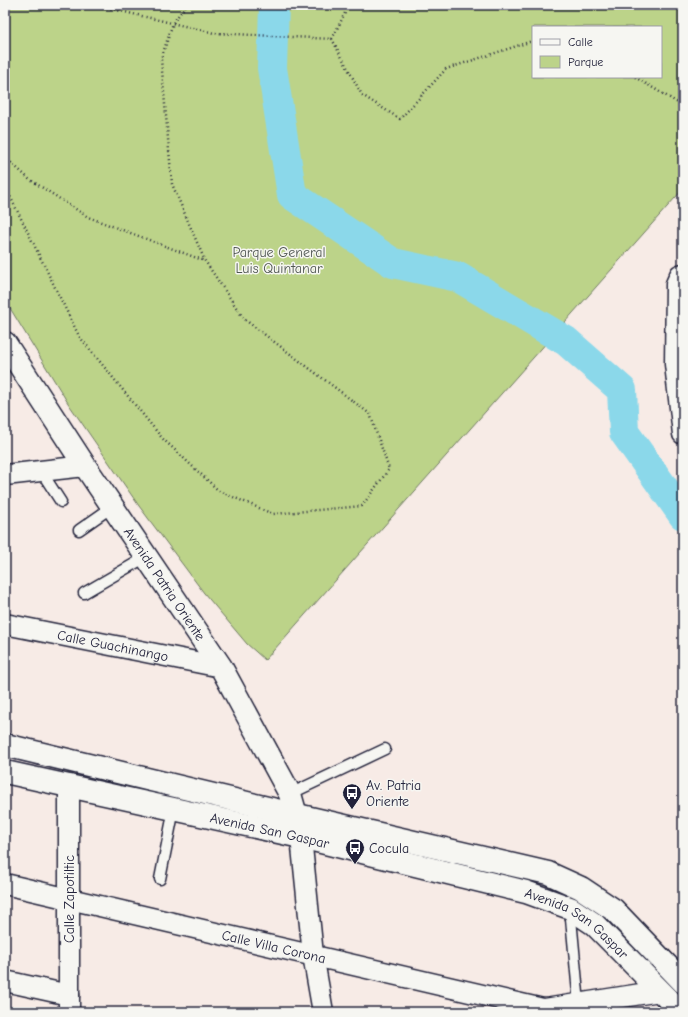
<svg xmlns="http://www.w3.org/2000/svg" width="688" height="1017" font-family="'Comic Neue',sans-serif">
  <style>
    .green { fill: #bcd389; stroke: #6f7a62; fill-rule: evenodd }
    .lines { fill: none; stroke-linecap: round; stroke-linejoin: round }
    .river { stroke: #8bd8ea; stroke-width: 30 }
    .service-casing { stroke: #22223b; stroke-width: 13 }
    .minor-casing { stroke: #22223b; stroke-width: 23 }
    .tertiary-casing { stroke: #22223b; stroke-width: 25 }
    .secondary-casing { stroke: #22223b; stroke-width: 25 }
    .path { stroke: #22223b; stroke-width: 2.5; stroke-dasharray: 1 3; stroke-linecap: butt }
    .service { stroke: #f6f6f2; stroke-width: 10 }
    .minor { stroke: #f6f6f2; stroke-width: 20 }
    .tertiary { stroke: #f6f6f2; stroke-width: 22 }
    .secondary { stroke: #f6f6f2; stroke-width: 22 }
    .labels { text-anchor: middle; stroke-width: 3; stroke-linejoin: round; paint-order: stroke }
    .park-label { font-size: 14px; fill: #505752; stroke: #f6f6f2 }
    .street-label { font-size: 14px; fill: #22223b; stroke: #f6f6f2 }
    .poi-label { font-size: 14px; fill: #22223b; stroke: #f6f6f2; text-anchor: start }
  </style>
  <rect width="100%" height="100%" fill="#f7ebe6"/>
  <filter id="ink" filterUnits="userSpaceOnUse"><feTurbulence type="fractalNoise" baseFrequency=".025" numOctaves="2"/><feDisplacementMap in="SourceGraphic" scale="8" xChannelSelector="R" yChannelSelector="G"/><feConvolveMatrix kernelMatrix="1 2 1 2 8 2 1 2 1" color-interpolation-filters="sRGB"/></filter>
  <g filter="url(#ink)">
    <path class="green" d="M 5,5 L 683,5 L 683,189 L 265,660 L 247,644 L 204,593 L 139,506 L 68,403 L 5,300 ZM 533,27 L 661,27 L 661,77 L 533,77 Z"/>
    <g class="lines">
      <path class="river" d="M 274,5 L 272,68 L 292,195 L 393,263 L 458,277 L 566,341 L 622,390 L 624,432 L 683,515"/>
      <defs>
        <path id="service" d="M 41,471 L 61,502
          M 79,530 L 112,507
          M 84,593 L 146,557
          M 290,794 L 385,749
          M 160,879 L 174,809
          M 570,908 L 579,1004"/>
        <g id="minor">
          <path d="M 683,274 L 680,275 L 676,284 L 675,364 L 683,434"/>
          <path d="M 5,475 L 85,466"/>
          <path id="s1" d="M 5,624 L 221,667"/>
          <path d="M 301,837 L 313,955 L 323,1012"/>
          <path id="s2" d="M 5,884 L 543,1009"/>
          <path d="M 5,981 L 69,995"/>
          <path d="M 532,1011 L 660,991"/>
          <path d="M 69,1012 L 69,785"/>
        </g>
        <g id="tertiary">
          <path id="s3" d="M 5,343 L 85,466 L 221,667 L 290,794 L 299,826"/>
          <path d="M 5,745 L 297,815 L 548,873 L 581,888 L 614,910 L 683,982"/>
          <path id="s4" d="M 5,772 L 301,837 L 526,892 L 570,908 L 594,924 L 681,1012"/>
        </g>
        <path id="secondary" d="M 679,1010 L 680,1012"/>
      </defs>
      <use href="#service" class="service-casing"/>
      <use href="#minor" class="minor-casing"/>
      <use href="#tertiary" class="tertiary-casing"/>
      <use href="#secondary" class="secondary-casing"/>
      <path class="path" d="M 95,5 L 214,33 L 332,39 L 362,95 L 400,119 L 446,69 L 529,42 L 533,42
        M 332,39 L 349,5
        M 635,77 L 683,106
        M 5,157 L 29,179 L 88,217 L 205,261
        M 5,186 L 79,336 L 162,438 L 219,491 L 273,514 L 362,506 L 389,469 L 370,414 L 244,319 L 205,261 L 172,184 L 161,59 L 173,23 L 186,5"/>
      <use href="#service" class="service"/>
      <use href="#minor" class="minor"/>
      <use href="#tertiary" class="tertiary"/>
      <use href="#secondary" class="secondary"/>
    </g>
  </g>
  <defs>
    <symbol id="bus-pin" viewBox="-11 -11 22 30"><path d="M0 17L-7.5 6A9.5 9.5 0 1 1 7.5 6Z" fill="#22223b" stroke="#f6f6f2"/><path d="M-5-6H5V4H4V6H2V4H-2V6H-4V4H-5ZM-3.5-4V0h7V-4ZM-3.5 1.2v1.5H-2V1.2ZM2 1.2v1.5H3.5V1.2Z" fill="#fff"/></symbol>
  </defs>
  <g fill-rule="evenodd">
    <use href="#bus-pin" x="341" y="782" width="22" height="30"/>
    <use href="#bus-pin" x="344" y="837" width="22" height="30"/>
  </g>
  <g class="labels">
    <g class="park-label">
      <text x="279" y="257">Parque General<tspan x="279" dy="16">Luis Quintanar</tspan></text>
    </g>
    <g class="street-label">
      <text dy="5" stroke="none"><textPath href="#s3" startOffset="289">Avenida Patria Oriente</textPath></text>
      <text dy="5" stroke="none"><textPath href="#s1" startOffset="110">Calle Guachinango</textPath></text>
      <text dy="5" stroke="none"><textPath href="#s4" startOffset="271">Avenida San Gaspar</textPath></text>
      <text transform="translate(69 899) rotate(-90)" y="5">Calle Zapotiltic</text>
      <text dy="5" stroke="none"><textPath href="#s4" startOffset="595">Avenida San Gaspar</textPath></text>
      <text dy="5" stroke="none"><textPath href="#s2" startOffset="276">Calle Villa Corona</textPath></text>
    </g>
    <g class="poi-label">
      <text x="366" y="790">Av. Patria<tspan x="366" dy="16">Oriente</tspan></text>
      <text x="369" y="853">Cocula</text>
    </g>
  </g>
  <rect width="688" height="1017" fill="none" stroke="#f6f6f2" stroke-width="20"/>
  <rect x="10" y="10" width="668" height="997" fill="none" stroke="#22223b" stroke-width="1.5" filter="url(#ink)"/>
  <rect x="532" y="26" width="130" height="52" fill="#f6f6f2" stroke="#a1a1a9"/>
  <rect x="540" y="39" width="20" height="6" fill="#f6f6f2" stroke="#a1a1a9"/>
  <text x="568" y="46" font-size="12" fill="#22223b">Calle</text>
  <rect x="540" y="56" width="20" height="12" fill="#bcd389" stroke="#a1a1a9"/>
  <text x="568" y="66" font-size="12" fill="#22223b">Parque</text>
</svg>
